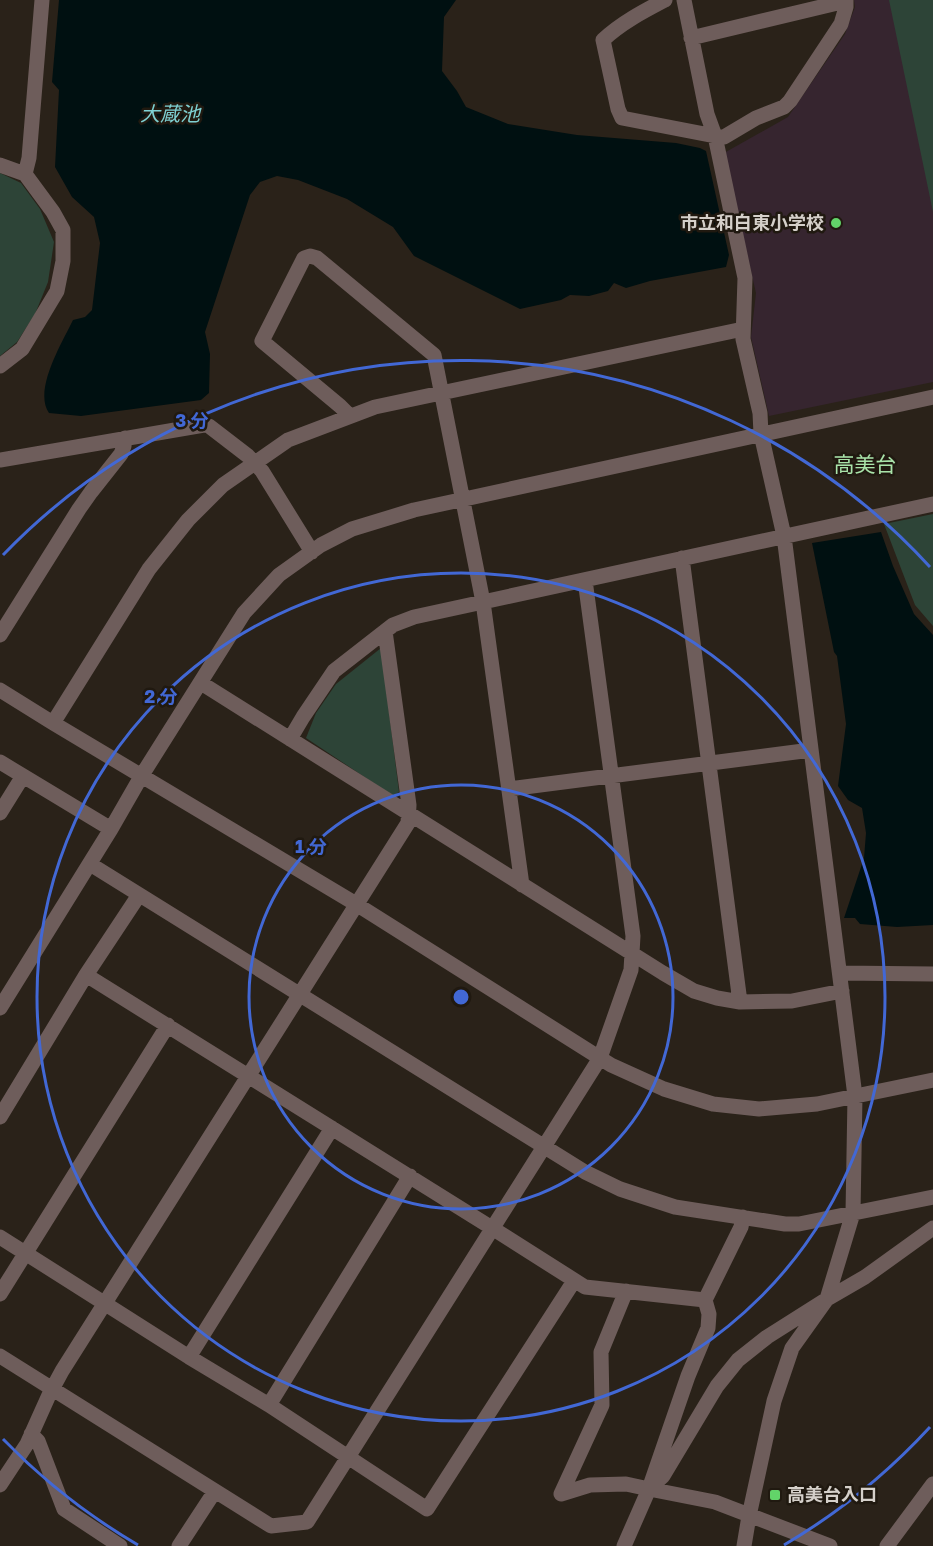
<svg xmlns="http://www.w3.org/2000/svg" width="933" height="1546" font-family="'Golos Text','Noto Sans JP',sans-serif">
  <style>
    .education { fill: #36252f }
    .green { fill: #2d4437 }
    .water { fill: #001011 }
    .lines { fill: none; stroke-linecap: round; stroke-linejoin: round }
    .minor { stroke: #6e5d5b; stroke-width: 15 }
    .ring { fill: none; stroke: #4268d5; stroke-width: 3 }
    .poi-dot { fill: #62d469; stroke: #201910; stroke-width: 2 }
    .labels { text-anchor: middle; stroke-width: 5; stroke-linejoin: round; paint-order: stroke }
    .poi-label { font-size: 18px; font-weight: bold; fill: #d5d0ca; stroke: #201910; text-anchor: end }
    .water-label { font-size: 20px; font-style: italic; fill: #7ed0d2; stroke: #201910 }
    .quarter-label { font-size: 21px; fill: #a9e3a9; stroke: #201910 }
    .centre { fill: #4268d5; stroke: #201910; stroke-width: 3 }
    .ring-label { font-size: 18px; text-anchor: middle; font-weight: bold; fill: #4268d5; stroke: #201910; stroke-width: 5; stroke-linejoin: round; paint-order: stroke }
  </style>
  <rect width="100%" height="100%" fill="#2a2219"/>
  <path class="education" d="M 854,0 L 933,0 L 933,382 L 769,416 L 751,337 L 756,293 L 724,153 L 788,117 L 845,34 L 855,7 Z"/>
  <path class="green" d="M 889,0 L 933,0 L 933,212 Z
    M 0,173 L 21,183 L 40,209 L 54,242 L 48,282 L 35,314 L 17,342 L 0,356 Z
    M 933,514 L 933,626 L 915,605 L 884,524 Z
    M 381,648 L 399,792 L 393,796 L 306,738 L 316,713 L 336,684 Z"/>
  <path class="water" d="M 59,0 L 456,0 L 444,17 L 442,71 L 457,91 L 466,107 L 508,124 L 577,135 L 676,143 L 700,148 L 706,151 L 729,255 L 726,267 L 650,281 L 626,288 L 614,283 L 608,291 L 589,296 L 570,295 L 561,300 L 520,309 L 414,256 L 393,227 L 347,199 L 298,180 L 277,176 L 260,182 L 250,195 L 205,332 L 210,354 L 209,393 L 201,400 L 81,416 L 49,413 C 33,390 62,343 73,320 L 85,317 L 92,310 L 100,243 L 94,217 L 72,197 L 55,167 L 59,90 L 52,82 Z
    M 881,532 L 893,566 L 914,614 L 933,635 L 933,925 L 897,927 L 860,924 L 855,918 L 844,918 L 864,858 L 866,833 L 862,808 L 848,800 L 838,786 L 846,724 L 837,656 L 834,652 L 812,543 Z"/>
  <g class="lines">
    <path class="minor" d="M 665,0 C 644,11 621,23 603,40 L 618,109 L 622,118 L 715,136 L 724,137 L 756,118 L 784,107 L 790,101 L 841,24 L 846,7 L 846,0
      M 684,0 L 707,114 L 715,136 L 745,278 L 743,339 L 760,413 L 761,434 L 784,536 L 855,1096 L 853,1213 L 827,1299 L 792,1348 L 774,1401 L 749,1516 L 744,1546
      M 691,38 L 846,1
      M 0,165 L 25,174 L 53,212 L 63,230 L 63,261 L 57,291 L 22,349 L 0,366
      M 25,174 L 29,158 L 42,0
      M 350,416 L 340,406 L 262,341 L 304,258 L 310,256 L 317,258 L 434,355 L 483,602 L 522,885
      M 0,460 L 204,425 L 209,426 L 248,456 L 262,471 L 312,552
      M 682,558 L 740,1002
      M 0,635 L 79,509 L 91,492 L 121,454 L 124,446 L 125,438
      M 201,683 L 663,973 L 694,991 L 717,998 L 740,1002 L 792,1001 L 842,991
      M 0,690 L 53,723 L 356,904 L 611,1065 L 664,1089 L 713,1104 L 759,1109 L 817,1104 L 933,1080
      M 53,723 L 149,569 L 188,520 L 223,485 L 288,440 L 375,407 L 743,329
      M 290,739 L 303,717 L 334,671 L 393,625 L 414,617 L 933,504
      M 0,762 L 111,829
      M 509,789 L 811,750
      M 0,813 L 23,776
      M 90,864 L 585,1172 L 620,1189 L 675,1207 L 785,1224 L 799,1224 L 933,1197
      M 840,973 L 933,974
      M 86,975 L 492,1228 L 585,1287 L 705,1300 L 741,1227 L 743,1217
      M 0,1008 L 111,829 L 142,775 L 244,613 L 279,575 L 321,545 L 352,529 L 414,510 L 933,397
      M 0,1117 L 86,975 L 139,895
      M 0,1237 L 189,1357 L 269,1405 L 427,1509 L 574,1281
      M 626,1291 L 601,1352 L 602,1405 L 561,1494 L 590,1485 L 626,1484 L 649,1489 L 663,1476 L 717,1386 L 738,1360 L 767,1337 L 827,1299 L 865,1277 L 933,1228
      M 0,1294 L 168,1025
      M 0,1356 L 271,1526 L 307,1522 L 600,1058 L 631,970 L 633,936 L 585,580
      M 189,1357 L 332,1128
      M 269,1405 L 410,1176
      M 31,1434 L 38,1441 L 64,1509 L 120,1546
      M 0,1485 L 27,1444 L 49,1395 L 62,1371 L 408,823 L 409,805 L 385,631
      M 649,1489 L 715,1502 L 830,1546
      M 179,1546 L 215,1491
      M 624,1546 L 649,1489 L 688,1376 L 708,1328 L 709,1314 L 705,1300
      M 887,1546 L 933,1484"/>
  </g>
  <g class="ring">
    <circle cx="461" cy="997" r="212"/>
    <circle cx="461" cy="997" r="424"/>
    <path d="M930 1427A636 636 0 0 1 784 1545M138 1545A636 636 0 0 1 3 1439M3 555A636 636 0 0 1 930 567"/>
  </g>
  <g class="poi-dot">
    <circle cx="836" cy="223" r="6"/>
    <rect x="769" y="1489" width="12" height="12" rx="3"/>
  </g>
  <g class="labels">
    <g class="poi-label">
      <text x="824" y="229">市立和白東小学校</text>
      <text x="787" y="1501" text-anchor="start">高美台入口</text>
    </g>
    <g class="water-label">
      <text x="170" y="121">大蔵池</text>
    </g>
    <g class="quarter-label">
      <text x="865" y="472">高美台</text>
    </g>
  </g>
  <circle cx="461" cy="997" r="9" class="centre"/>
  <g class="ring-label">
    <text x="192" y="427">3 分</text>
    <text x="161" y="703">2 分</text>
    <text x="311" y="853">1 分</text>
  </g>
</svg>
